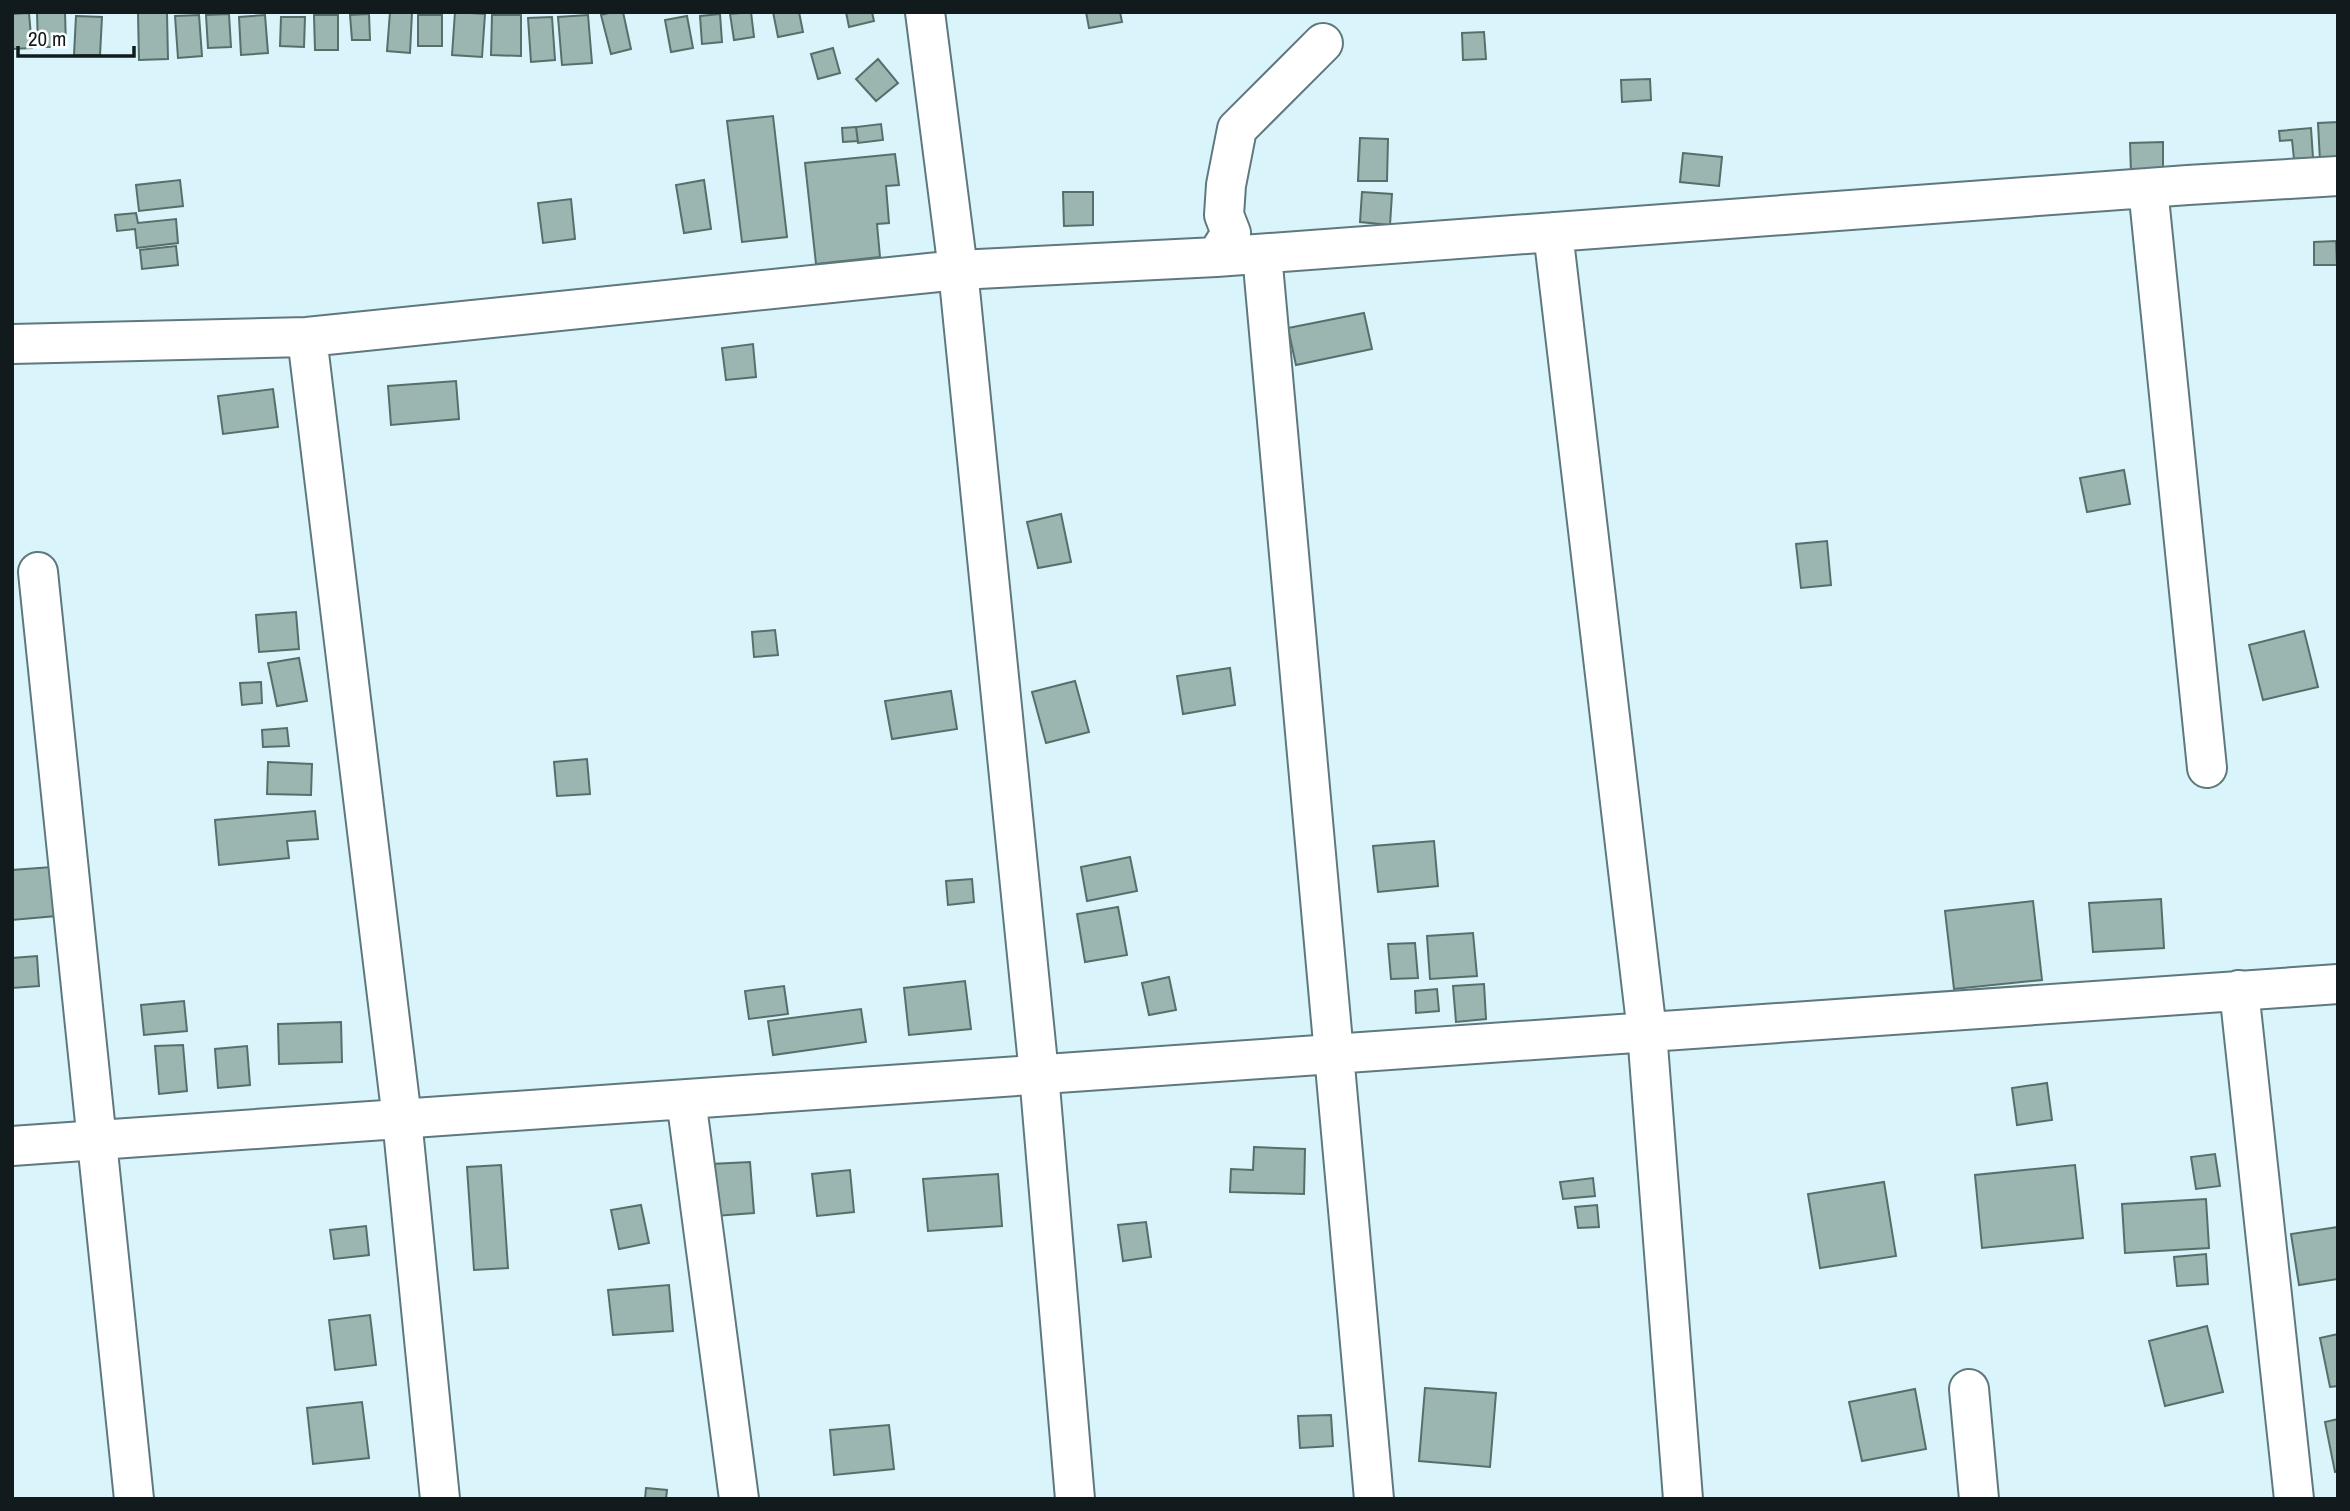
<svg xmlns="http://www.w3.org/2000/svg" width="2350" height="1511" font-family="'Archivo Narrow',sans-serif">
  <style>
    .building { fill: #9bb6b1; stroke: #566f6a; stroke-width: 2 }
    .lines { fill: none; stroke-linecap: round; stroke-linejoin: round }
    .minor-casing { stroke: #5f787e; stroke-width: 42 }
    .minor { stroke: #fff; stroke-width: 38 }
  </style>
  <rect width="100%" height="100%" fill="#d9f4fb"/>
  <path class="building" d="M 37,12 L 65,12 L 66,47 L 38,47 Z
    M 390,12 L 412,13 L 410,53 L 387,51 Z
    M 455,12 L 485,14 L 482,57 L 452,55 Z
    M 613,12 L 623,12 L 631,49 L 611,54 L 601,15 Z
    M 751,12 L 754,37 L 734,40 L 730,14 Z
    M 773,12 L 799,12 L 803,32 L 778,37 Z
    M 846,12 L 872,12 L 874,21 L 849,27 Z
    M 1086,12 L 1120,12 L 1122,22 L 1089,28 Z
    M 29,13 L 32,48 L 12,49 L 12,14 Z
    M 138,13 L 167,13 L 168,59 L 139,60 Z
    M 229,14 L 231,47 L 208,48 L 206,15 Z
    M 369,14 L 370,40 L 352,40 L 350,15 Z
    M 720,14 L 722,42 L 702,44 L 700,16 Z
    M 199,15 L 202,56 L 178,58 L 175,16 Z
    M 265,15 L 268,53 L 241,55 L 239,17 Z
    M 314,15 L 338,15 L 338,50 L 315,50 Z
    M 418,15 L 442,15 L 442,46 L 418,46 Z
    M 492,15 L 521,15 L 521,56 L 491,55 Z
    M 588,15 L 592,63 L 562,65 L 558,17 Z
    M 76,16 L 102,17 L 100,55 L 74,55 Z
    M 687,16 L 693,48 L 671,52 L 665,20 Z
    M 281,17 L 305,17 L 304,47 L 280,46 Z
    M 552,17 L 555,60 L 531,62 L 528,18 Z
    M 1484,32 L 1486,59 L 1463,60 L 1462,33 Z
    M 833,48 L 840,73 L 818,79 L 811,54 Z
    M 878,59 L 898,83 L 876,101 L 856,79 Z
    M 1650,79 L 1651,100 L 1622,102 L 1621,80 Z
    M 773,116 L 787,237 L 742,242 L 727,121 Z
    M 2338,122 L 2338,160 L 2320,161 L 2318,123 Z
    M 881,124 L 883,140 L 858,143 L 856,127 Z
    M 856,127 L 858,141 L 843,142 L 842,128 Z
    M 2311,128 L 2313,158 L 2294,159 L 2292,140 L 2280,141 L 2279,131 Z
    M 1360,138 L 1388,139 L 1387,181 L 1358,181 Z
    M 2163,142 L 2163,173 L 2131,173 L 2130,143 Z
    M 1683,153 L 1722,157 L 1719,186 L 1680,182 Z
    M 895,154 L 899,185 L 886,186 L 889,223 L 877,224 L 880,257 L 816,264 L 805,163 Z
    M 180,180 L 183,206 L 139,211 L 136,185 Z
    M 704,180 L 711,229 L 684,233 L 676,185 Z
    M 1063,192 L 1093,192 L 1093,225 L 1064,226 Z
    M 1362,192 L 1392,194 L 1390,225 L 1360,222 Z
    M 571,199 L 575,239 L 543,243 L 538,203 Z
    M 136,213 L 138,223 L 176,219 L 178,243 L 137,248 L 135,229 L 117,231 L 115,215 Z
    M 2336,241 L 2337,265 L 2314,265 L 2314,242 Z
    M 176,246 L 178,265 L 142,269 L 140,250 Z
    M 1364,313 L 1372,349 L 1296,365 L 1288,328 Z
    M 753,344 L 756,377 L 726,380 L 722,348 Z
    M 456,381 L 459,419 L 391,425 L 388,386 Z
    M 273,389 L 278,427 L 223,434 L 218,396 Z
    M 2124,470 L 2130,504 L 2087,512 L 2080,478 Z
    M 1061,514 L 1071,562 L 1038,568 L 1027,522 Z
    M 1827,541 L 1831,585 L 1801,588 L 1796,544 Z
    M 296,612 L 299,649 L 259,652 L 256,615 Z
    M 775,630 L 778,655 L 754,657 L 752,632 Z
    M 2304,631 L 2318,687 L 2263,700 L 2249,645 Z
    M 299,658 L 307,701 L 277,706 L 268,663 Z
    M 1230,668 L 1235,705 L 1183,714 L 1177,676 Z
    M 1075,681 L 1089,732 L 1046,743 L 1032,692 Z
    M 261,682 L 262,703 L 242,705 L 240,683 Z
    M 951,691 L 957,729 L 892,739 L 885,701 Z
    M 287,728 L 289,746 L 263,747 L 262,730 Z
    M 587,759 L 590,794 L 557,796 L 554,762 Z
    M 268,762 L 312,764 L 311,795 L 267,794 Z
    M 315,811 L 318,839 L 287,841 L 289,858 L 219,865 L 215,820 Z
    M 1434,841 L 1438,886 L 1378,892 L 1373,846 Z
    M 1130,857 L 1137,891 L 1087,901 L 1081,867 Z
    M 52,867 L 56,916 L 12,920 L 12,870 Z
    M 972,879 L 974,902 L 948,905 L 946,881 Z
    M 2161,899 L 2164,948 L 2093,952 L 2089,903 Z
    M 2033,901 L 2042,980 L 1954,989 L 1945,911 Z
    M 1118,907 L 1127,955 L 1085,962 L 1077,914 Z
    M 1473,933 L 1477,976 L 1430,979 L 1427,936 Z
    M 1415,943 L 1418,978 L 1391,979 L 1388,944 Z
    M 37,956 L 39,986 L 12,988 L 12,958 Z
    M 1169,977 L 1176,1010 L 1149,1015 L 1142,983 Z
    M 965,981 L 971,1029 L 909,1035 L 904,988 Z
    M 1484,984 L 1486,1019 L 1456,1022 L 1453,986 Z
    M 784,986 L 788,1014 L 749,1019 L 745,991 Z
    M 1437,989 L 1439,1011 L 1416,1013 L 1415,991 Z
    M 184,1001 L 187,1031 L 144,1035 L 141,1005 Z
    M 861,1009 L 866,1042 L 773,1055 L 768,1021 Z
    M 341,1022 L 342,1062 L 279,1064 L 278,1024 Z
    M 183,1045 L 187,1091 L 159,1094 L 155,1046 Z
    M 247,1046 L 250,1085 L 218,1088 L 215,1049 Z
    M 2047,1083 L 2052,1120 L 2017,1125 L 2012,1088 Z
    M 1254,1147 L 1305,1149 L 1304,1194 L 1230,1192 L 1231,1169 L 1253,1170 Z
    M 2215,1154 L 2220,1186 L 2196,1189 L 2191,1157 Z
    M 750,1162 L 754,1213 L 715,1216 L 711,1164 Z
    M 501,1165 L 508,1268 L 474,1270 L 467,1167 Z
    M 2075,1165 L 2083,1238 L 1982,1248 L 1975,1175 Z
    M 850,1170 L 854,1212 L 817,1216 L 812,1174 Z
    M 998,1174 L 1002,1226 L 928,1231 L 923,1179 Z
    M 1593,1178 L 1595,1196 L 1563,1199 L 1560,1182 Z
    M 1884,1182 L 1896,1256 L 1820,1268 L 1808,1194 Z
    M 2206,1199 L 2209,1248 L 2125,1253 L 2122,1204 Z
    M 641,1205 L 649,1243 L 619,1249 L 611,1210 Z
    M 1597,1205 L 1599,1227 L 1578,1228 L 1575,1207 Z
    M 1146,1222 L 1151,1257 L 1123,1261 L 1118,1225 Z
    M 366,1226 L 369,1255 L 334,1259 L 330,1230 Z
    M 2338,1227 L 2338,1279 L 2299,1285 L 2291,1234 Z
    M 2206,1254 L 2208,1284 L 2177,1286 L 2174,1257 Z
    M 669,1285 L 673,1331 L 613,1335 L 608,1290 Z
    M 370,1315 L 376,1365 L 335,1370 L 329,1320 Z
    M 2207,1326 L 2223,1392 L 2165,1406 L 2149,1341 Z
    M 2338,1334 L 2338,1386 L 2330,1387 L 2320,1338 Z
    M 1425,1388 L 1496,1393 L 1490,1467 L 1419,1461 Z
    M 1915,1389 L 1926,1449 L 1862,1461 L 1849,1402 Z
    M 362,1402 L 369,1458 L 313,1464 L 307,1408 Z
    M 1331,1415 L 1333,1446 L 1300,1448 L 1298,1416 Z
    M 2338,1419 L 2338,1471 L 2335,1472 L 2325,1422 Z
    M 889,1425 L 894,1469 L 834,1475 L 830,1430 Z
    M 646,1488 L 667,1490 L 666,1499 L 645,1499 Z"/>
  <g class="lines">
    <defs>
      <path id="minor" d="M 925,12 L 958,270 L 1216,257 L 1231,233 L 1224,215 L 1226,185 L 1237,129 L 1323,43
        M 2148,188 L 2207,768
        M 1553,232 L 1647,1032 L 1683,1499
        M 1262,254 L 1374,1499
        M 1216,257 L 2188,185 L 2338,176
        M 307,337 L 402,1119 L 440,1499
        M 12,344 L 307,337 L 958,270 L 1039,1074 L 1075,1499
        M 38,572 L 134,1499
        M 2239,990 L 2294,1499
        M 686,1099 L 739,1499
        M 12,1146 L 2338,984
        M 1969,1389 L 1979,1499"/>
    </defs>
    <use href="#minor" class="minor-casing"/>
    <use href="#minor" class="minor"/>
  </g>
  <rect width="2350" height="1511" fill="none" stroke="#111b1d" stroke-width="28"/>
  <path d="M18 46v10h116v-10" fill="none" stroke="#111b1d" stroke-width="3.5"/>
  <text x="28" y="46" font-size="21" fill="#111b1d" stroke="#ffffff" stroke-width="5" paint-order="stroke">20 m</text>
</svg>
